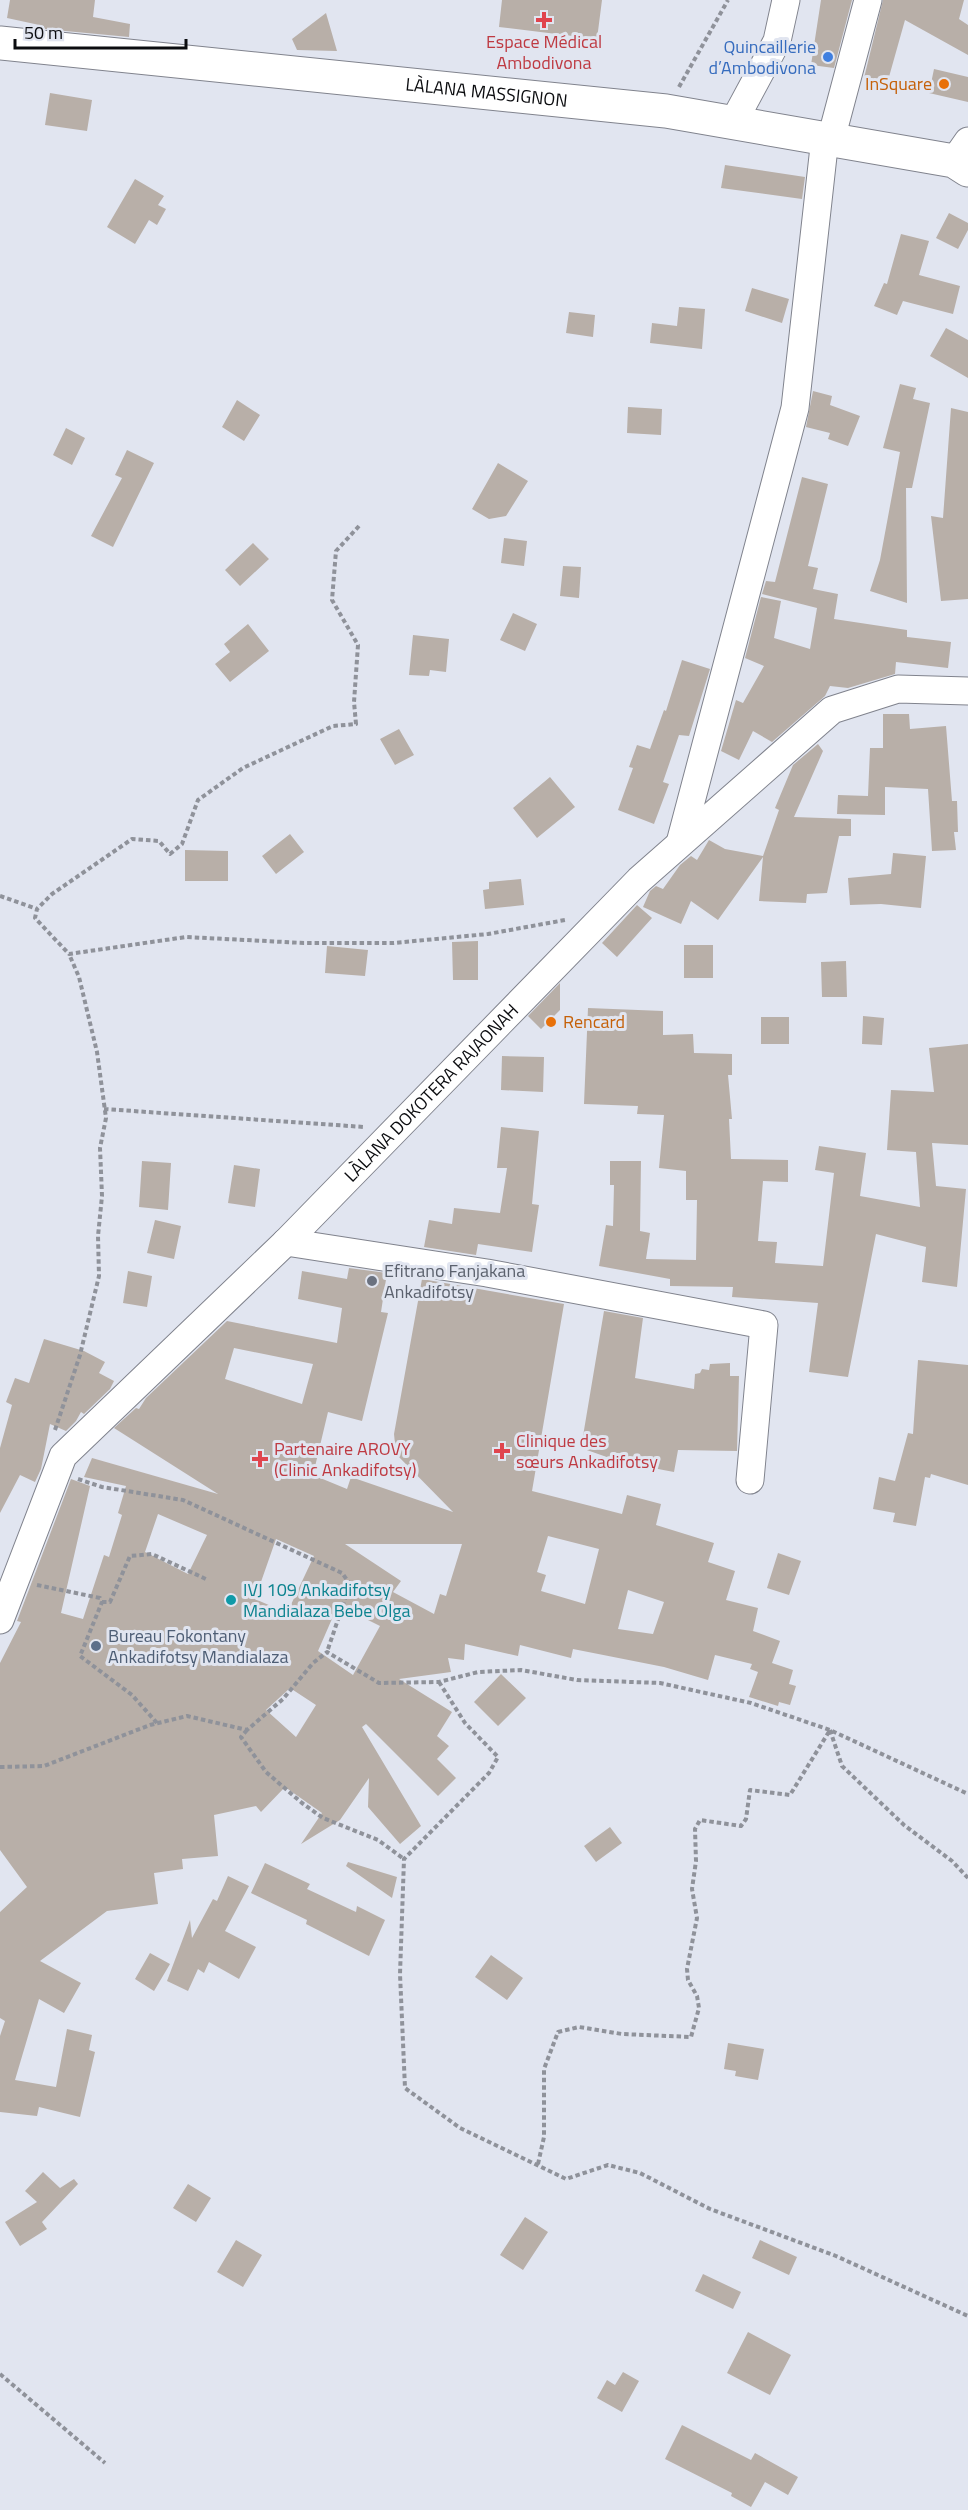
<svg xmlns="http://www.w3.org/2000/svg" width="968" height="2510" font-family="'Titillium Web',sans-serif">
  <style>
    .building { fill: #b8afa8; fill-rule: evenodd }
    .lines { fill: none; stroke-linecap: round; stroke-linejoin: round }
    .minor-casing { stroke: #80838d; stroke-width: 29 }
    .major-casing { stroke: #80838d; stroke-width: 35 }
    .path { stroke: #8f929a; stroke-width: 4; stroke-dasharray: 4.5 3; stroke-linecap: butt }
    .minor { stroke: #fff; stroke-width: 27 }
    .major { stroke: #fff; stroke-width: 33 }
    .health-dot { fill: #e0444e; stroke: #e1e5f0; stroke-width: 2 }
    .shop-dot { fill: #3f7fe0; stroke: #e1e5f0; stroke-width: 2 }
    .food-dot { fill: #e8710a; stroke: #e1e5f0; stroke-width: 2 }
    .worship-dot { fill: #6b7280; stroke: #e1e5f0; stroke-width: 2 }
    .culture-dot { fill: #0f9aa8; stroke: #e1e5f0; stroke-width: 2 }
    .service-dot { fill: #5c6f8a; stroke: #e1e5f0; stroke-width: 2 }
    .labels { text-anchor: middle; stroke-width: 6; stroke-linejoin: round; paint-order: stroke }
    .health-label { font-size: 18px; fill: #be3a42; stroke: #e1e5f0; text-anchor: start }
    .shop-label { font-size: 18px; fill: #366cbe; stroke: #e1e5f0; text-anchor: end }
    .food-label { font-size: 18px; fill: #c56008; stroke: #e1e5f0; text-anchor: end }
    .street-label { font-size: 18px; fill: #0b0c0f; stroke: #e1e5f0 }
    .worship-label { font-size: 18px; fill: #5b616d; stroke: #e1e5f0; text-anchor: start }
    .culture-label { font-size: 18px; fill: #0d838f; stroke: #e1e5f0; text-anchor: start }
    .service-label { font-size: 18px; fill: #4e5e75; stroke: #e1e5f0; text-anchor: start }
  </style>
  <rect width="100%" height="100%" fill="#e1e5f0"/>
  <path class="building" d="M 10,0 L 95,0 L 93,17 L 130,24 L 129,37 L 44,29 L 44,26 L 7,18 Z
    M 502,0 L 602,0 L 597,39 L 499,27 Z
    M 821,0 L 852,0 L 834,68 L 811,65 Z
    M 883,0 L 964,0 L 959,19 L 968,25 L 968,55 L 905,20 L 887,84 L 864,78 Z
    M 326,13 L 337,51 L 297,50 L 292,39 Z
    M 934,69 L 968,77 L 968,102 L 929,93 Z
    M 50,93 L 92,100 L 87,131 L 45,125 Z
    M 725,165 L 805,177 L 802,199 L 721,188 Z
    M 135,179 L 164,196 L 158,205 L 166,209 L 157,225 L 149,220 L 135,244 L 107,227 Z
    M 949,213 L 968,223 L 968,230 L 958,249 L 936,238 Z
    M 901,234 L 929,241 L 919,275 L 960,286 L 953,314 L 903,301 L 897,315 L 874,306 L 884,283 L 887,284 Z
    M 752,288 L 789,299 L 782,323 L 745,311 Z
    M 679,307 L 705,309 L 702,349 L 650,343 L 652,323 L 677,326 Z
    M 569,312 L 595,315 L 593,337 L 566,333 Z
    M 946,328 L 968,340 L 968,378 L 930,356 Z
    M 900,384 L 916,388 L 913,399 L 930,403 L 912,488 L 906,488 L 907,603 L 870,591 L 880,560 L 900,452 L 883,448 Z
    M 813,391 L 832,396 L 830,405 L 860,416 L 848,446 L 828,439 L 830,433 L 806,427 Z
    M 237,400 L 260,415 L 244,441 L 222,427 Z
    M 628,407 L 662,409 L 661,435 L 627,433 Z
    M 951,408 L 968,412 L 968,599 L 941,601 L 931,516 L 943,518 Z
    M 66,428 L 85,438 L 72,465 L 53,455 Z
    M 127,450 L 154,463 L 113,547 L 91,536 L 122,478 L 115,475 Z
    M 498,463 L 528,481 L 506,516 L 489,519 L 472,509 Z
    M 802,477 L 828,484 L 808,566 L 818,568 L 813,589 L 838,594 L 834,619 L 907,630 L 907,637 L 951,642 L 948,668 L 896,662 L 895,674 L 848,688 L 830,686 L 825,696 L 772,742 L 753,731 L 739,760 L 721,751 L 736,700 L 743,703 L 764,666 L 745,658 L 761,597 L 781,601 L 774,638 L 810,649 L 817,608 L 762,594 L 766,581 L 775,582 Z
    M 504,538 L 527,541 L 524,566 L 501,563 Z
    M 253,543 L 269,559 L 240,586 L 225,570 Z
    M 563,566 L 581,567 L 579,598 L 560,596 Z
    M 513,613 L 537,624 L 525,651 L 500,640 Z
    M 248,624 L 269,651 L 230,682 L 215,664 L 230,652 L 224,644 Z
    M 413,635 L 449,639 L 446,672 L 430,670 L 429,676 L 409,675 Z
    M 682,660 L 710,669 L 689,736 L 679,735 L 663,782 L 669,784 L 654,824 L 618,810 L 633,768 L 629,767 L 637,745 L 650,749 L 664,710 L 666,711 Z
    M 883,714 L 909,714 L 910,729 L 946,726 L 952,801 L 957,801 L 958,832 L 954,832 L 956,850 L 932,851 L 928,789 L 885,787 L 885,815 L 837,814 L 838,795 L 868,796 L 870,748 L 883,748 Z
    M 399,729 L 414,755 L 395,765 L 380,739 Z
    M 818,744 L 823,751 L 794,817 L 851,819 L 851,836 L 839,836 L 827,893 L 807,894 L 806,903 L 759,901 L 763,857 L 718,920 L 691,901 L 681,924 L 643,907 L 650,891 L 656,886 L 663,889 L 680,865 L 691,856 L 697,860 L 709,840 L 725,849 L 763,856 L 779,810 L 775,808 L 793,765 Z
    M 550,777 L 575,807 L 537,838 L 513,808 Z
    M 290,834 L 304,852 L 276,874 L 262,856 Z
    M 185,850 L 228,851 L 228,881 L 185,881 Z
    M 893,853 L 926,856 L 921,908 L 881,904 L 850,905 L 848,878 L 891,874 Z
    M 521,879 L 524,905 L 485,909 L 483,890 L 489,889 L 489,882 Z
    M 637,905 L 652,918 L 617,957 L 602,943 Z
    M 478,941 L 478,980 L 453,980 L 452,942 Z
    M 684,945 L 713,945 L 713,978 L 684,978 Z
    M 327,946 L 368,950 L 365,976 L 325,973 Z
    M 846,961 L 847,997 L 822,997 L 821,962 Z
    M 560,983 L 560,1010 L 541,1029 L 528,1016 Z
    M 588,1008 L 663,1011 L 663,1035 L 693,1034 L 694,1053 L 732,1054 L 732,1075 L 728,1075 L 732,1119 L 729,1119 L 731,1159 L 788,1160 L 788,1182 L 763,1181 L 758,1241 L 777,1242 L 775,1263 L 823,1266 L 834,1173 L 815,1170 L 819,1146 L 866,1153 L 860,1196 L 920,1207 L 916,1152 L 887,1150 L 891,1090 L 934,1092 L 929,1048 L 968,1044 L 968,1145 L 932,1143 L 936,1186 L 966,1189 L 957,1287 L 922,1282 L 926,1247 L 876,1234 L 848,1377 L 809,1372 L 818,1303 L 732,1297 L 733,1287 L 670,1286 L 670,1279 L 599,1266 L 606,1225 L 613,1226 L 614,1185 L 610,1185 L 610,1161 L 641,1161 L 640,1231 L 650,1233 L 646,1259 L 696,1260 L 697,1200 L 686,1200 L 686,1171 L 659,1168 L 664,1115 L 637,1114 L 638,1106 L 584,1104 Z
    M 863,1016 L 884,1018 L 882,1045 L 862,1044 Z
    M 761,1017 L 789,1017 L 789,1044 L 761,1044 Z
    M 502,1056 L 544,1057 L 543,1092 L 501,1090 Z
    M 501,1127 L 539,1131 L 532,1204 L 539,1205 L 532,1252 L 478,1244 L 476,1255 L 424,1247 L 429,1220 L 452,1224 L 454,1208 L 500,1213 L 507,1168 L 497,1168 Z
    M 142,1161 L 171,1163 L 168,1210 L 139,1207 Z
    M 234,1165 L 260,1169 L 255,1207 L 228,1203 Z
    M 155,1220 L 181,1226 L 174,1259 L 147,1253 Z
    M 349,1268 L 387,1273 L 381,1312 L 388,1313 L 362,1421 L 328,1412 L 313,1475 L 347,1489 L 351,1477 L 453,1512 L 396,1454 L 394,1434 L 422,1279 L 564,1304 L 532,1491 L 622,1514 L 627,1495 L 661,1504 L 656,1525 L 714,1543 L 708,1562 L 735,1571 L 726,1600 L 758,1608 L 753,1631 L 780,1641 L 772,1663 L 793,1670 L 789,1684 L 796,1686 L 790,1705 L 779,1702 L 778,1706 L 749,1697 L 758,1672 L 750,1669 L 752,1664 L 715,1655 L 708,1680 L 664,1667 L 573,1649 L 571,1658 L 520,1645 L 518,1656 L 465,1644 L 464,1660 L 448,1658 L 451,1672 L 399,1679 L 452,1712 L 437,1736 L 449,1746 L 437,1759 L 456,1778 L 438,1796 L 366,1724 L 362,1727 L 421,1826 L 400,1844 L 368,1807 L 369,1778 L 340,1820 L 301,1844 L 322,1813 L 285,1787 L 261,1812 L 256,1806 L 214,1815 L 218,1856 L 182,1859 L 183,1869 L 154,1873 L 158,1904 L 107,1911 L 40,1961 L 81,1983 L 64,2013 L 39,1999 L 15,2080 L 56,2087 L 67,2029 L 92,2035 L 89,2050 L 95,2052 L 80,2117 L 39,2107 L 37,2116 L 0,2112 L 0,2036 L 5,2021 L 0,2018 L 0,1912 L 27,1887 L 0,1850 L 0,1663 L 21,1622 L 17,1621 L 71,1479 L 90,1486 L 61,1613 L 83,1619 L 104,1555 L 109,1557 L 122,1515 L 118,1513 L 126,1486 L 84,1477 L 92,1458 L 218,1494 L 114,1428 L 136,1408 L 139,1409 L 146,1398 L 227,1321 L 337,1343 L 342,1308 L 298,1299 L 302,1271 L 347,1279 ZM 234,1348 L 313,1364 L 302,1404 L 225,1379 ZM 158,1514 L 207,1535 L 188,1574 L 145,1552 ZM 548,1536 L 599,1549 L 585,1604 L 541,1591 L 546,1575 L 537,1572 ZM 276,1539 L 314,1556 L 287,1613 L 255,1599 ZM 345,1544 L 462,1544 L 446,1596 L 440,1594 L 434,1614 L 393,1592 L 401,1581 ZM 628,1590 L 664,1602 L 653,1634 L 618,1629 ZM 338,1605 L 380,1626 L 353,1675 L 318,1651 ZM 290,1688 L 316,1705 L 296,1737 L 266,1710 Z
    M 128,1271 L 152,1276 L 147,1307 L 123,1303 Z
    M 604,1311 L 643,1318 L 635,1378 L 694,1389 L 695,1374 L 700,1373 L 702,1369 L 709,1370 L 710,1364 L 730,1363 L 730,1376 L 739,1376 L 737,1451 L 678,1450 L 674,1472 L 621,1462 L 581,1448 Z
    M 44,1339 L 84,1351 L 105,1362 L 99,1373 L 114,1381 L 110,1389 L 84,1414 L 81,1412 L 76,1421 L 66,1431 L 50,1424 L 41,1469 L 35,1482 L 20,1475 L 0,1513 L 0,1448 L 12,1405 L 6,1402 L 15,1378 L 29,1383 Z
    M 918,1360 L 968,1365 L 968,1485 L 931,1474 L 930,1478 L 925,1477 L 916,1526 L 893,1522 L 895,1513 L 873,1509 L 879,1477 L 895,1481 L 908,1433 L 913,1434 Z
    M 778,1553 L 801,1561 L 789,1595 L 767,1588 Z
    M 501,1674 L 526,1698 L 498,1726 L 474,1702 Z
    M 610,1827 L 622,1843 L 596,1862 L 584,1846 Z
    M 348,1862 L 397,1877 L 392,1898 L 346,1866 Z
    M 265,1863 L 310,1884 L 307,1889 L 356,1912 L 357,1906 L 385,1920 L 369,1956 L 306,1924 L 307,1920 L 251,1893 Z
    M 228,1876 L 249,1886 L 225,1931 L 256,1947 L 239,1979 L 209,1962 L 204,1973 L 198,1969 L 188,1991 L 167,1981 L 190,1920 L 192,1938 L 213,1899 L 217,1901 Z
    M 150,1953 L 170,1964 L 154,1991 L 135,1979 Z
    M 491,1955 L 523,1978 L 507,2000 L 475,1977 Z
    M 728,2043 L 764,2049 L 758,2080 L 735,2076 L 736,2071 L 724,2069 Z
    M 43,2172 L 60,2188 L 74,2179 L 78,2184 L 42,2222 L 47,2229 L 20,2246 L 5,2222 L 37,2202 L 25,2191 Z
    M 188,2184 L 211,2198 L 196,2222 L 173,2208 Z
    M 525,2217 L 548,2232 L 523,2270 L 500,2255 Z
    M 236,2240 L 262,2255 L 243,2287 L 217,2272 Z
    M 760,2240 L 797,2257 L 789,2275 L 752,2258 Z
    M 703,2274 L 741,2292 L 733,2309 L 695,2291 Z
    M 748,2332 L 791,2355 L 770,2395 L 727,2373 Z
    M 623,2372 L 639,2381 L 622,2412 L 597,2398 L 607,2380 L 615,2385 Z
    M 682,2425 L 751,2460 L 755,2453 L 798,2477 L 788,2495 L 765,2482 L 751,2507 L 731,2496 L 732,2493 L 665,2459 Z"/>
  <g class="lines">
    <defs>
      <g id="minor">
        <path d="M 734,121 L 777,41 L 786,0"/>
        <path d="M 831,139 L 868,0"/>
        <path d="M 954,161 L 968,141"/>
        <path d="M 680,843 L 795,408 L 825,138"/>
        <path d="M 286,1242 L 487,1273 L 764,1325 L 750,1480"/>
        <path id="s1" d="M 0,1620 L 63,1456 L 286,1242 L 639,880 L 832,710 L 898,689 L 968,691"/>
      </g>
      <g id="major">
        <path id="s2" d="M 0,43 L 666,111 L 954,161 L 968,170"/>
      </g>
    </defs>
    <use href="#minor" class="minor-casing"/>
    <use href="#major" class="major-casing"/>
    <path class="path" d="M 679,87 L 728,0
      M 359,526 L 336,551 L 332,600 L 358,645 L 354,702 L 356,724 L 333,726 L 243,768 L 198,800 L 182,844 L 170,854 L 159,841 L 132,839 L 52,894 L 37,909 L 35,918 L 69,954 L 186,937 L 304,943 L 394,943 L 488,934 L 565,920
      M 0,896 L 37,909
      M 104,1109 L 364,1127
      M 55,1430 L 80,1355 L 99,1276 L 98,1236 L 102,1196 L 100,1148 L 106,1118 L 97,1052 L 79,977 L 69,954
      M 78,1479 L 102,1487 L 183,1500 L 342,1573 L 350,1584 L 327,1652
      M 37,1585 L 100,1598 L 102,1602 L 80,1656 L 132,1695 L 157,1723
      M 102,1602 L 110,1602 L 130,1556 L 152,1554 L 208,1580
      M 439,1682 L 465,1723 L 498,1757 L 489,1773 L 404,1859 L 400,1974 L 405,2088 L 460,2128 L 566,2179 L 608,2165 L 640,2173 L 710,2209 L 836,2256 L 968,2316
      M 247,1730 L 241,1737 L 266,1772 L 302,1803 L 323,1818 L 378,1840 L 404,1859
      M 830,1730 L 842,1766 L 904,1825 L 952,1861 L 968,1878
      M 0,1767 L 44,1766 L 150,1725 L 187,1716 L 247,1730 L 283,1699 L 313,1663 L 327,1652 L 379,1683 L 439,1682 L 478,1672 L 521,1670 L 577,1680 L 660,1683 L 751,1703 L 830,1730 L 968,1794
      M 538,2164 L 544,2137 L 544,2069 L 558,2032 L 579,2027 L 622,2034 L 691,2037 L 699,2008 L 697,1996 L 688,1980 L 687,1969 L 697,1918 L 692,1889 L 696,1861 L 695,1829 L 700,1820 L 741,1826 L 746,1819 L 750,1790 L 790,1795 L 830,1730
      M 0,2374 L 105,2463"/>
    <use href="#minor" class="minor"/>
    <use href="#major" class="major"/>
  </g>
  <g class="health-dot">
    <path d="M541 11h6v6h6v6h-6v6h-6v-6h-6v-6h6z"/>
    <path d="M499 1442h6v6h6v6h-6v6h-6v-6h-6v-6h6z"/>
    <path d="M257 1450h6v6h6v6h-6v6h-6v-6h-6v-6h6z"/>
  </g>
  <circle class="shop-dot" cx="828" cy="57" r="6"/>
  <g class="food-dot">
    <circle cx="944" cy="84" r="6"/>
    <circle cx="551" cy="1022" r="6"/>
  </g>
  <circle class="worship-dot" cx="372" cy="1281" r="6"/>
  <circle class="culture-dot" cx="231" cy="1600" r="6"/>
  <circle class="service-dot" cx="96" cy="1646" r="6"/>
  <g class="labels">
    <g class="health-label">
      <text x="544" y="48" text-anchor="middle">Espace Médical<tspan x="544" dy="21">Ambodivona</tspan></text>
      <text x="516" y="1447">Clinique des<tspan x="516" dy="21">sœurs Ankadifotsy</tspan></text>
      <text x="274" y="1455">Partenaire AROVY<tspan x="274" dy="21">(Clinic Ankadifotsy)</tspan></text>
    </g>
    <g class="shop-label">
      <text x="816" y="53">Quincaillerie<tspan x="816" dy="21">d’Ambodivona</tspan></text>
    </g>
    <g class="food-label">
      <text x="932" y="90">InSquare</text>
      <text x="563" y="1028" text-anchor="start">Rencard</text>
    </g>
    <g class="street-label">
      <text dy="6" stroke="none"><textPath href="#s2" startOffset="489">LÀLANA MASSIGNON</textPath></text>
      <text dy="6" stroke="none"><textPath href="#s1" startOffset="693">LÀLANA DOKOTERA RAJAONAH</textPath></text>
    </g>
    <g class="worship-label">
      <text x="384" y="1277">Efitrano Fanjakana<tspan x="384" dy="21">Ankadifotsy</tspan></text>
    </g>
    <g class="culture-label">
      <text x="243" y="1596">IVJ 109 Ankadifotsy<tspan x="243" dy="21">Mandialaza Bebe Olga</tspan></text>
    </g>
    <g class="service-label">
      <text x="108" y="1642">Bureau Fokontany<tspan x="108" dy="21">Ankadifotsy Mandialaza</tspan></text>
    </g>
  </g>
  <path d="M15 39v9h171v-9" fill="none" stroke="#0b0c0f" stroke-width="3"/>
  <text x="24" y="39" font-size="18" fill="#0b0c0f" stroke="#e1e5f0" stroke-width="4.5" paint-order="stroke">50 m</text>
</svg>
